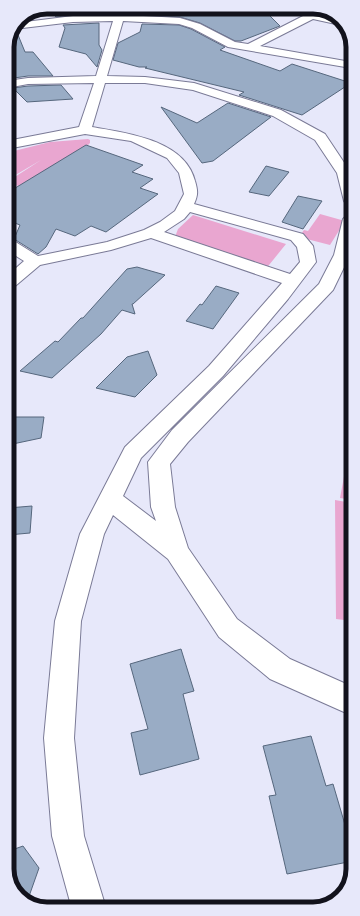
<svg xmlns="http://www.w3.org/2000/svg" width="360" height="916" font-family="'Open Sans',sans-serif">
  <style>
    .green { fill: #e9a6d0 }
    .building { fill: #99acc5; stroke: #56677d }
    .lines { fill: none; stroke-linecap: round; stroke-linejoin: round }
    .minor-casing { stroke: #7a7a96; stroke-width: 2 }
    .minor { fill: #fff; fill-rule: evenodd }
    .rim { fill: none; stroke: #12121c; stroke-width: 5 }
  </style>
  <rect width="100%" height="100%" fill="#e7e8fa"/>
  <path class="green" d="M 88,139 L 90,140 L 90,143 L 86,147 L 24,188 L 7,182 L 41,160 L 7,180 L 7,156 L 10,156 L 10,154 L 14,151 L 50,142 Z
    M 320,214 L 345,221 L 330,245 L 299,237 L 304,230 L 308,231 Z
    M 193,215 L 286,244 L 265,270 L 175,237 L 178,229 Z
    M 352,434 L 352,500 L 340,498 Z
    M 335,500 L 352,503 L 352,621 L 336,619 Z"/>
  <path class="building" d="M 48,7 L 78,7 L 82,14 L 56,17 Z
    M 147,7 L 167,7 L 167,9 L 264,10 L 280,26 L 241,41 L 235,41 L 200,23 L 180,17 L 145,15 Z
    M 99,23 L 99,45 L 102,50 L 97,67 L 86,54 L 59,47 L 65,28 L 63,25 Z
    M 142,24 L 179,25 L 191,29 L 225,47 L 220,50 L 280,71 L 292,64 L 351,83 L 302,115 L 239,95 L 244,92 L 145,68 L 147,67 L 139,67 L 113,60 L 118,43 L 140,32 Z
    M 14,30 L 16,30 L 25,52 L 33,52 L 53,76 L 28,76 L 7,79 L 7,45 Z
    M 61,85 L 73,99 L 27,102 L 13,88 L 28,86 Z
    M 228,103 L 271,117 L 213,161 L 202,163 L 161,107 L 197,123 Z
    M 86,145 L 143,165 L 132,172 L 153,179 L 140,188 L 158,194 L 106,232 L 91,226 L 75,236 L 56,229 L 46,247 L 38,254 L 14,239 L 20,225 L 7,220 L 7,193 Z
    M 266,166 L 289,172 L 269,196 L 249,192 Z
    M 298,196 L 322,201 L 303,229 L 282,222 Z
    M 137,267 L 165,275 L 133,304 L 132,304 L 135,314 L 122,310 L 101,334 L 52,378 L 20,371 L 55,341 L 58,342 L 81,318 L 83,318 L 127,269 Z
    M 216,286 L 239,293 L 213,329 L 186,321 L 200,304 L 202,305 Z
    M 148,351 L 157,375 L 135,397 L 96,388 L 127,357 Z
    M 8,417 L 44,417 L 41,438 L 8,445 Z
    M 32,506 L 30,533 L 8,535 L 8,508 Z
    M 181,649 L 194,691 L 183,694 L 199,759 L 140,775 L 131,733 L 148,729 L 130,664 Z
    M 311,736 L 326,786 L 333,784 L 353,852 L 353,861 L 287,874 L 269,796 L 276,795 L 263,746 Z
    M 23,846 L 39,868 L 27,902 L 23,901 L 9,882 L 9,851 Z"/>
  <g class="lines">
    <defs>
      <path id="minor" d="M 120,7 L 130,7 L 125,15 L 180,18 L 200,24 L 235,42 L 248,44 L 305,15 L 301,12 L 306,9 L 312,12 L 319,8 L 327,11 L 321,15 L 340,19 L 345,26 L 313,19 L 260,46 L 351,62 L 351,68 L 228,47 L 192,28 L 179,24 L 123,21 L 107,76 L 145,77 L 194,83 L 281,110 L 325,134 L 351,173 L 351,205 L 346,204 L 344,201 L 337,173 L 315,140 L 273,116 L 193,90 L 145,83 L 105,83 L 92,127 C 127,133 185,140 195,181 C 198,191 198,195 194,204 L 303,234 L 313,246 L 316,262 L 288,299 L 223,376 L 141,458 L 123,496 L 156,521 L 151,507 L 148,462 L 172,430 L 319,284 L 334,255 L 343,219 L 346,216 L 351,214 L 350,255 L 333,290 L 188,442 L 170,464 L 175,507 L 188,548 L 237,619 L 290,659 L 353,687 L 353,716 L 270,679 L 219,637 L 168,559 L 113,515 L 104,534 L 81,621 L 74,738 L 84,836 L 106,908 L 72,909 L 52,836 L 44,738 L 55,621 L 80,534 L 125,447 L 209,366 L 282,283 L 151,238 L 111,250 L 40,265 L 14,287 L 8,288 L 8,275 L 24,261 L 8,251 L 8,239 L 14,241 L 38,256 L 107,242 L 144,230 L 160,222 L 175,211 L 184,194 L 179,173 L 167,158 L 131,141 L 85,134 L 7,149 L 7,141 L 79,127 L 94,83 L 28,84 L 7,88 L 7,81 L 28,78 L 96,76 L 113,21 L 73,22 L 14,29 L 17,23 L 73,16 L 116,15 ZM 190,212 L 291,240 L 297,247 L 300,262 L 290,274 L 164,232 L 184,219 Z"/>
    </defs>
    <use href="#minor" class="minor-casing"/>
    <use href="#minor" class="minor"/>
  </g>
  <path d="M0 0H360V916H0ZM47 14H313A33 33 0 0 1 346 47V869A33 33 0 0 1 313 902H47A33 33 0 0 1 14 869V47A33 33 0 0 1 47 14Z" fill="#e7e8fa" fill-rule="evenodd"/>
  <path class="rim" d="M47 14H313A33 33 0 0 1 346 47V869A33 33 0 0 1 313 902H47A33 33 0 0 1 14 869V47A33 33 0 0 1 47 14Z"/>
</svg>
